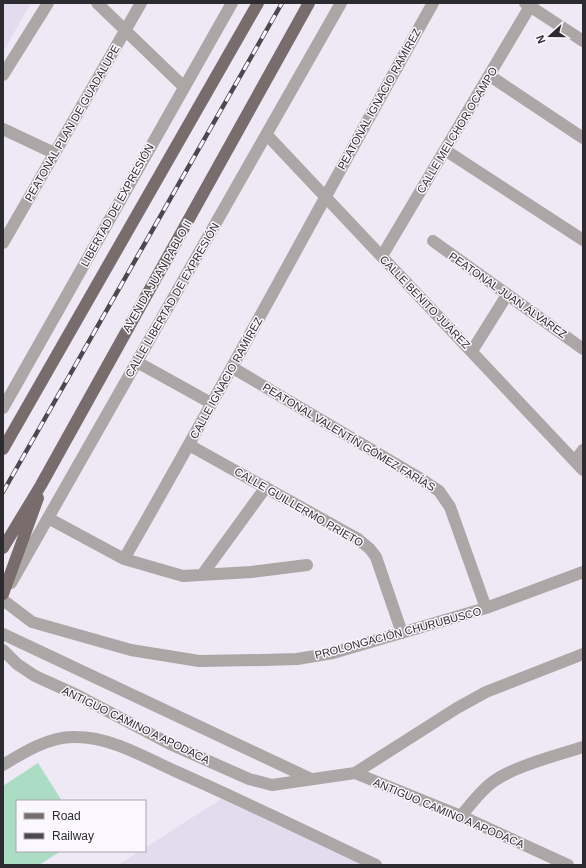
<svg xmlns="http://www.w3.org/2000/svg" width="586" height="868" font-family="Helvetica,sans-serif">
  <style>
    .built { fill: #e3dcee }
    .green { fill: #abdcc4 }
    .lines { fill: none; stroke-linecap: round; stroke-linejoin: round }
    .minor { stroke: #aca6a6; stroke-width: 12 }
    .major { stroke: #786d6c; stroke-width: 12 }
    .rail-casing { stroke: #4b494e; stroke-width: 4.5 }
    .rail { stroke: #faf7fe; stroke-width: 3; stroke-dasharray: 9; stroke-linecap: butt }
    .labels { text-anchor: middle; stroke-width: 3; stroke-linejoin: round; paint-order: stroke }
    .street-label { font-size: 11px; fill: #2c2b2f; stroke: #faf7fe }
  </style>
  <rect width="100%" height="100%" fill="#eee9f4"/>
  <path class="built" d="M 3,3 L 31,3 L 3,52 Z
    M 224,797 L 378,865 L 118,865 L 140,851 L 145,851 L 145,848 Z"/>
  <path class="green" d="M 38,763 L 62,801 L 17,801 L 17,851 L 61,851 L 39,865 L 3,865 L 3,786 Z"/>
  <g class="lines">
    <path class="minor" d="M 97,3 L 184,87
      M 525,3 L 583,41
      M 3,75 L 48,3
      M 490,76 L 583,138
      M 3,129 L 54,153
      M 267,135 L 583,470
      M 445,150 L 583,240
      M 433,241 L 583,349
      M 3,243 L 141,3
      M 382,256 L 532,3
      M 472,351 L 507,295
      M 137,362 L 211,403
      M 233,368 L 421,479 L 439,491 L 450,507 L 486,608
      M 3,408 L 232,3
      M 189,445 L 358,539 L 370,549 L 376,557 L 402,633
      M 575,461 L 583,450
      M 48,518 L 124,559 L 183,576 L 251,572 L 307,565
      M 124,559 C 230,375 329,188 433,3
      M 202,575 L 266,487
      M 11,583 L 341,3
      M 3,600 L 32,622 L 131,650 L 199,661 L 263,660 L 297,659 L 333,653 L 486,608 L 583,572
      M 3,634 L 311,779
      M 3,650 L 17,664 L 35,676 L 77,695 L 170,744 L 249,779 L 272,785 L 355,773 L 461,816 L 568,865
      M 3,765 C 24,752 50,736 76,737 C 111,737 144,757 175,771 C 243,801 309,833 376,865
      M 355,773 L 457,708 L 486,692 L 583,654
      M 461,816 C 471,804 481,790 494,781 C 515,766 558,755 583,747"/>
    <path class="major" d="M 3,449 L 258,3
      M 3,548 L 41,485 L 309,3
      M 3,594 L 38,498"/>
    <defs>
      <path id="rail" d="M 3,492 L 282,3"/>
    </defs>
    <use href="#rail" class="rail-casing"/>
    <use href="#rail" class="rail"/>
  </g>
  <g class="labels">
    <g class="street-label">
      <text transform="translate(379 99) rotate(-61)" y="4">PEATONAL IGNACIO RAMÍREZ</text>
      <text transform="translate(72 123) rotate(-60)" y="4">PEATONAL PLAN DE GUADALUPE</text>
      <text transform="translate(457 130) rotate(-59)" y="4">CALLE MELCHOR OCAMPO</text>
      <text transform="translate(117 205) rotate(-61)" y="4">LIBERTAD DE EXPRESIÓN</text>
      <text transform="translate(157 276) rotate(-60)" y="4">AVENIDA JUAN PABLO II</text>
      <text transform="translate(508 295) rotate(35)" y="4">PEATONAL JUAN ÁLVAREZ</text>
      <text transform="translate(172 300) rotate(-60)" y="4">CALLE LIBERTAD DE EXPRESIÓN</text>
      <text transform="translate(425 302) rotate(46)" y="4">CALLE BENITO JUÁREZ</text>
      <text transform="translate(226 378) rotate(-61)" y="4">CALLE IGNACIO RAMÍREZ</text>
      <text transform="translate(349 437) rotate(31)" y="4">PEATONAL VALENTÍN GÓMEZ FARÍAS</text>
      <text transform="translate(299 507) rotate(30)" y="4">CALLE GUILLERMO PRIETO</text>
      <text transform="translate(398 633) rotate(-15)" y="4">PROLONGACIÓN CHURUBUSCO</text>
      <text transform="translate(136 725) rotate(26)" y="4">ANTIGUO CAMINO A APODACA</text>
      <text transform="translate(449 813) rotate(23)" y="4">ANTIGUO CAMINO A APODACA</text>
    </g>
  </g>
  <rect width="586" height="868" fill="none" stroke="#2c2b2f" stroke-width="8"/>
  <rect x="16" y="800" width="130" height="52" fill="#faf7fe" stroke="#a8a5ab"/>
  <rect x="24" y="813" width="20" height="6" fill="#786d6c" stroke="#a8a5ab"/>
  <text x="52" y="820" font-size="12" fill="#2c2b2f">Road</text>
  <rect x="24" y="833" width="20" height="6" fill="#4b494e" stroke="#a8a5ab"/>
  <text x="52" y="840" font-size="12" fill="#2c2b2f">Railway</text>
  <g transform="translate(550 36) rotate(249)" stroke="#faf7fe" stroke-width="3" paint-order="stroke">
  <path d="M0-3L7 15L0 10L-7 15Z" fill="#2c2b2f"/>
  <text y="-6" font-size="11" font-weight="bold" text-anchor="middle" fill="#2c2b2f">N</text>
  </g>
</svg>
